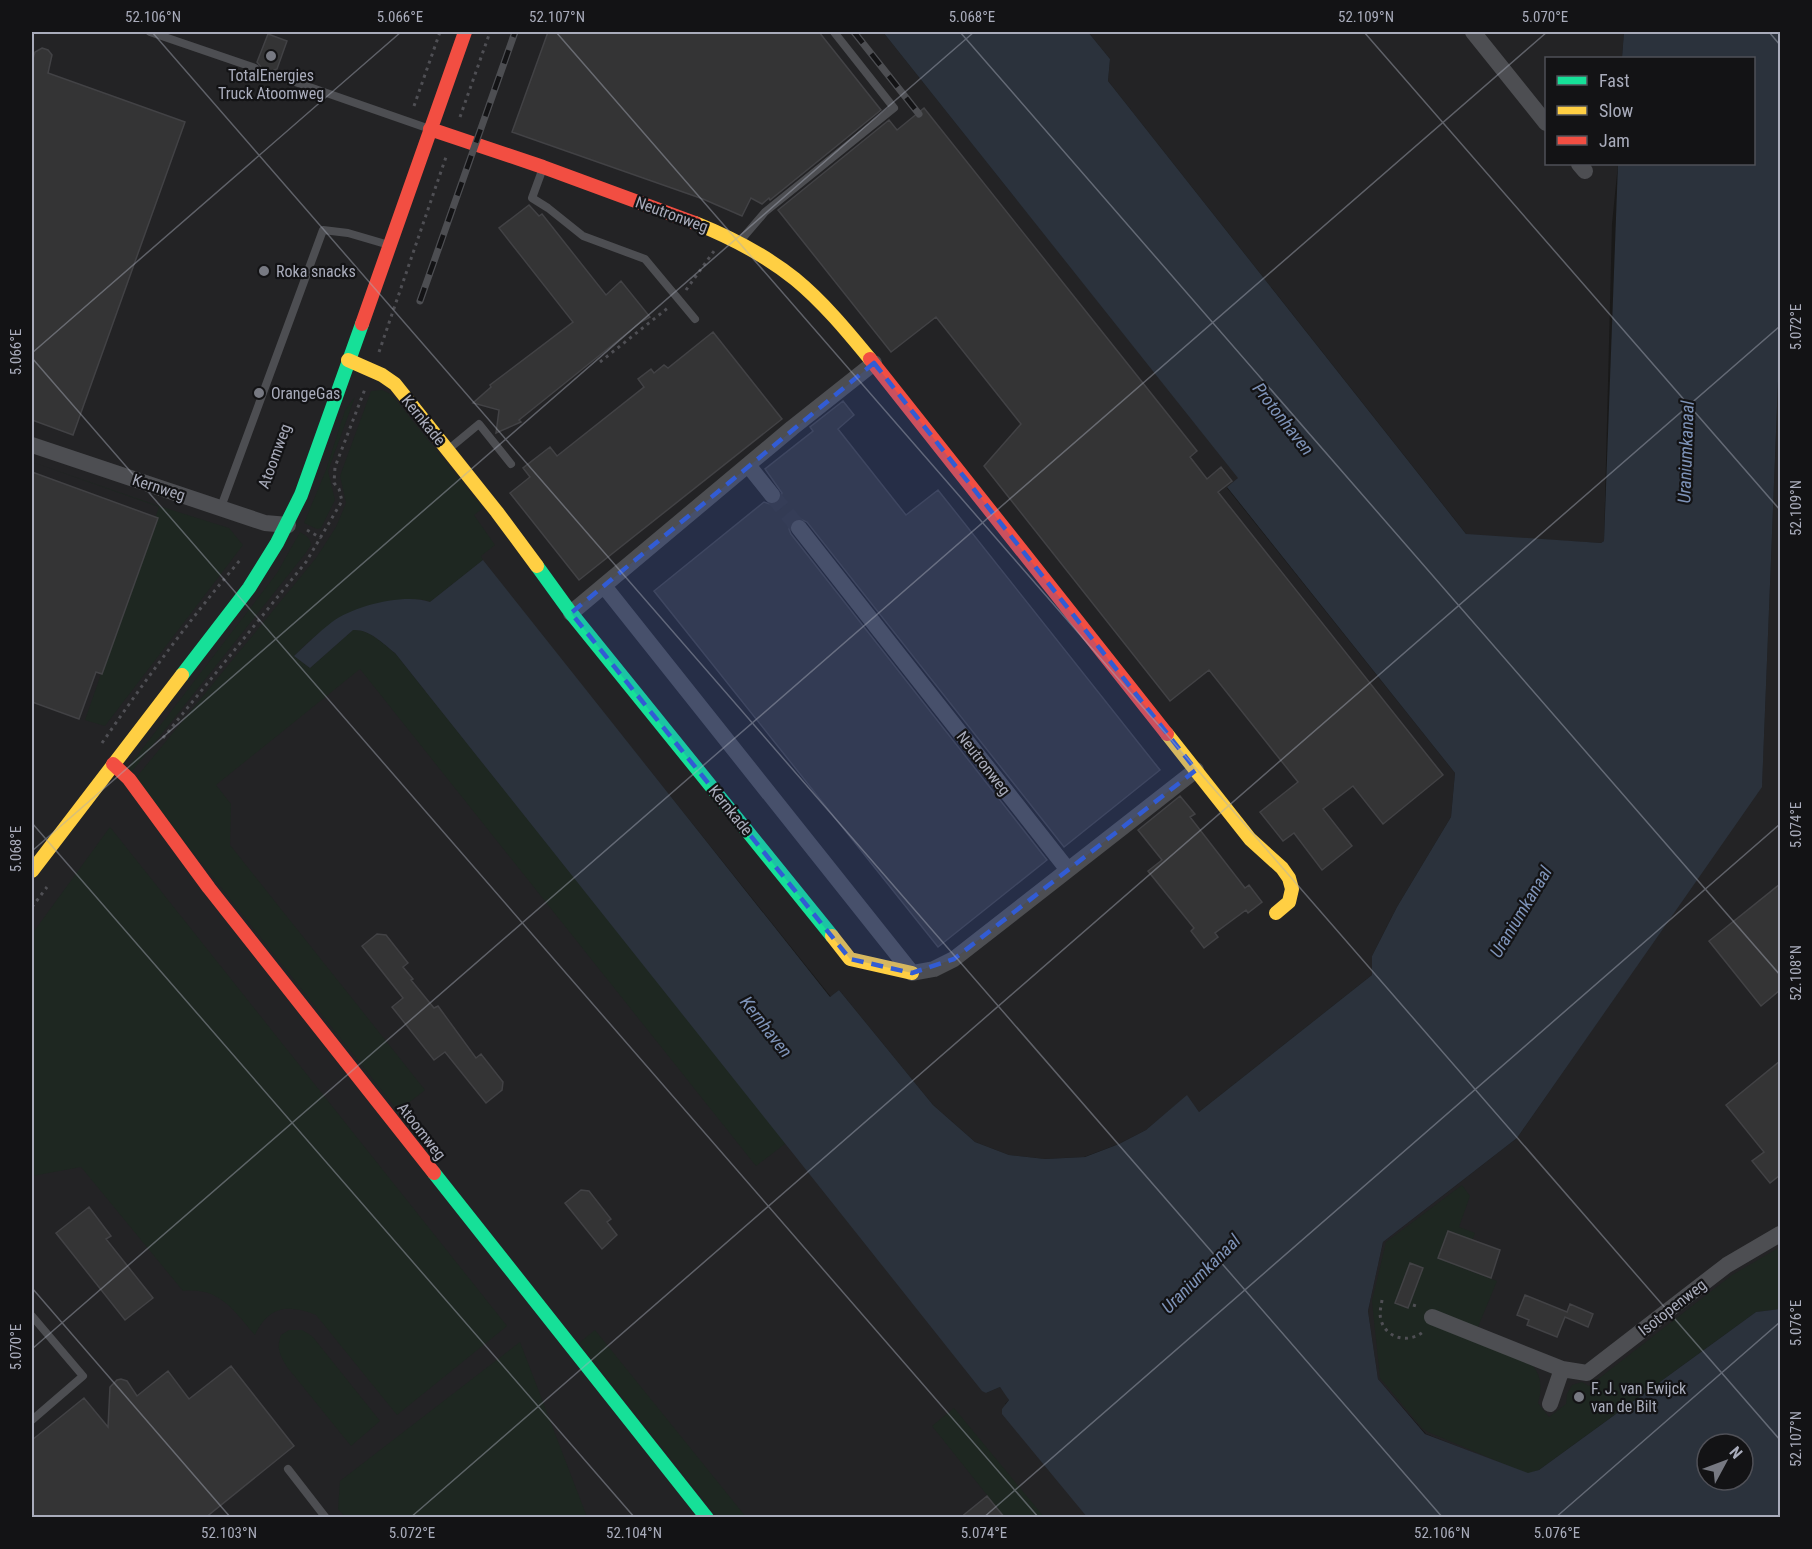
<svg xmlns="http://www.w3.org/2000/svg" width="1812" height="1549" font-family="'Roboto Condensed',sans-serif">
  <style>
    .built { fill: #232325 }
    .green { fill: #1e2721 }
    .water { fill: #2b323c; fill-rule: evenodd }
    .building { fill: #343435; stroke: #424245; stroke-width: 1.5 }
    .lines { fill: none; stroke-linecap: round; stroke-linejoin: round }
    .street-tunnel { stroke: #363639; stroke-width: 16; stroke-dasharray: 16 8; stroke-linecap: butt }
    .path { stroke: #4f4f54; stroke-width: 3; stroke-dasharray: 3 4.5; stroke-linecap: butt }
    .lane { stroke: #4d4e52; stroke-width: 8 }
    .street { stroke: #4d4e52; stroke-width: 16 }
    .fast { stroke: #16e098; stroke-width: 14 }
    .slow { stroke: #ffcf43; stroke-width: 14 }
    .jam { stroke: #f24e42; stroke-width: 14 }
    .rail-casing { stroke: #4d4e52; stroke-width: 7 }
    .rail { stroke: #131315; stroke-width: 4.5; stroke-dasharray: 14; stroke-linecap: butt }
    .marked { fill: #325cd4; fill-opacity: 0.2; stroke: #325cd4; stroke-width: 4.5; stroke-dasharray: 12 8; stroke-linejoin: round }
    .ticks { fill: none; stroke: #a9acbb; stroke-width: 1.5; stroke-opacity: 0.45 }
    .poi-dot { fill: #777982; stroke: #131315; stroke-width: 2 }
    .labels { text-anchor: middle; stroke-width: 4.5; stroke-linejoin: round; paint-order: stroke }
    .poi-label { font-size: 16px; fill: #a9acbb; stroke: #131315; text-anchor: start }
    .street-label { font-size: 16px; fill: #a9acbb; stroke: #131315 }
    .water-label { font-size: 18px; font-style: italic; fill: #7e93b8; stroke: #131315 }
    .neatline { fill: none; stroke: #a9acbb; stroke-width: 2 }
    .ticks-label { font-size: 15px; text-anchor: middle; fill: #a9acbb }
  </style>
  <rect width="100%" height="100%" fill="#191919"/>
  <path class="built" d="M 32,32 L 883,32 L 1239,478 L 1227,488 L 1455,773 L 1451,817 L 1397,907 L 1372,956 L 1372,975 L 1199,1112 L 1187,1096 L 1146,1130 L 1119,1144 L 1084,1157 L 1045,1159 L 1009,1155 L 975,1142 L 933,1105 L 839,990 L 831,997 L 623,737 L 353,630 L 427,692 L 986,1393 L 1000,1387 L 1008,1396 L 1009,1400 L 1005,1404 L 1087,1517 L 32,1517 Z
    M 1088,32 L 1624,32 L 1622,58 L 1546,58 L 1546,164 L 1618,164 L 1612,224 L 1604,541 L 1601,543 L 1467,535 L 1108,81 L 1110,59 Z
    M 1780,331 L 1780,1309 L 1756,1312 L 1528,1474 L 1426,1434 L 1378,1379 L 1368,1311 L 1383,1242 L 1517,1138 L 1762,785 Z"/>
  <path class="green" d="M 382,390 L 391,394 L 483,508 L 474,515 L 495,545 L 481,556 L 483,560 L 430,602 C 421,598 412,600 402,600 C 357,603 325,624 294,656 L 310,668 L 353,630 C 370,629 382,643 395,653 L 786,1143 L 756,1166 L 360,669 L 216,785 L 231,804 L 230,845 L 425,1090 L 398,1111 L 135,779 L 316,558 L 336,527 L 346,503 L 340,476 L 371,391 Z
    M 355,397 L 328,471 L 335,500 L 321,528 L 317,529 L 304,523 L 326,470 L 345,410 Z
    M 32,462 L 159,506 L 229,528 L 243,545 L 105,726 L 85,720 L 159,507 Z
    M 300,532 C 306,536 310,537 311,545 L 305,554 L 129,775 L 126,770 L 277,573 Z
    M 110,827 L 507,1326 L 397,1415 L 316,1315 C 288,1304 269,1306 255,1335 C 233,1310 220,1287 183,1291 L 81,1167 L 32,1176 L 32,934 Z
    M 1462,1185 L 1470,1196 L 1459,1227 L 1475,1233 L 1462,1268 L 1497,1281 L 1473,1339 L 1533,1366 C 1542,1377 1542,1390 1538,1403 L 1549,1417 L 1566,1404 L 1567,1394 L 1572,1385 L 1582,1382 L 1589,1386 L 1732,1275 L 1780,1247 L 1780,1309 L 1756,1312 L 1539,1470 L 1528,1474 L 1428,1432 L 1422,1428 L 1380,1378 L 1372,1301 L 1386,1242 Z
    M 289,1330 L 302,1330 L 312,1336 L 380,1421 L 351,1446 L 287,1367 C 280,1355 276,1348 281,1335 Z
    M 595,1330 L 746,1517 L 717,1517 L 579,1343 Z
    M 520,1342 L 587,1517 L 345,1517 L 338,1509 L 340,1481 Z
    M 954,1408 L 1044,1517 L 1000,1517 L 1003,1515 L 932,1426 Z"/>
  <path class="water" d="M 883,32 L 1088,32 L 1110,59 L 1108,81 L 1466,534 L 1601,543 L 1604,541 L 1618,164 L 1754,164 L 1754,58 L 1622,58 L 1624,32 L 1780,32 L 1780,331 L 1762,787 L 1517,1138 L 1383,1242 L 1368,1311 L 1378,1379 L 1425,1434 L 1528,1473 L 1539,1470 L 1756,1312 L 1780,1309 L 1780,1517 L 1087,1517 L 1002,1414 L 1002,1409 L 1009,1400 L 1000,1387 L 986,1393 L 982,1391 L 395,653 C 382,643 370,629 353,630 L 310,668 L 294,656 C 307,644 319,632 332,622 C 353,606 405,593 430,602 L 483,560 L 830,997 L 839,990 L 933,1105 L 975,1142 L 1009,1155 L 1045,1159 L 1085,1157 L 1119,1144 L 1146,1130 L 1187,1095 L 1199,1112 L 1372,975 L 1372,956 L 1397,907 L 1451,817 L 1455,773 L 1227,487 L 1238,478 ZM 1707,1444 L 1743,1444 L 1743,1480 L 1707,1480 Z"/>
  <path class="building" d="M 548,32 L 819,32 L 881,110 L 770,200 L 769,198 L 762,204 L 751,198 L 742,216 L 703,199 L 512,132 Z
    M 268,34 L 287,41 L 277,69 L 269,72 L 270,79 L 257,74 L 261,67 L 257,62 Z
    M 42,48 L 48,50 L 52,55 L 48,73 L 185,122 L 73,435 L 32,420 L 32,62 L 35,52 Z
    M 924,108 L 1197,451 L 1190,457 L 1207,479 L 1221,467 L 1232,481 L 1218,492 L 1443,775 L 1383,824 L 1353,786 L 1323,809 L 1352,846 L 1322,870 L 1294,833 L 1283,841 L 1260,812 L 1298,782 L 1209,670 L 1170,701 L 984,466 L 1021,424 L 936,317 L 891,352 L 778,210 L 889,120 L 897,130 Z
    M 529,205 L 539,216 L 542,214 L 606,295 L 621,281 L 650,317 L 641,322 L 519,420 L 521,422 L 496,433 L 499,410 L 473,403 L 491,387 L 490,385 L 573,322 L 499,228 Z
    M 713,332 L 782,419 L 579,580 L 510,493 L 530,477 L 523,468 L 550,447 L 557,456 L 644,387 L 638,379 L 651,369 L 654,373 L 664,365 L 668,368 Z
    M 843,401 L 854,415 L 838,429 L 906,515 L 938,490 L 1160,770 L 1064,847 L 807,522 L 798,518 L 792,520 L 789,529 L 791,534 L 1047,860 L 938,947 L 654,591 L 764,502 L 773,505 L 779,503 L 782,493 L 765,469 L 813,431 L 810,427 Z
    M 32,472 L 158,518 L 102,674 L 96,672 L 79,719 L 32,702 Z
    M 1180,796 L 1195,814 L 1190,817 L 1245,888 L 1249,885 L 1262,902 L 1248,913 L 1246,910 L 1215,933 L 1218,937 L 1204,948 L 1191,931 L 1194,928 L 1148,871 L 1162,860 L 1138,830 Z
    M 1780,884 L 1780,990 L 1761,1006 L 1709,941 Z
    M 377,934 L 386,935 L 408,963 L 403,967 L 413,979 L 411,980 L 434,1008 L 438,1006 L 476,1058 L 481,1054 L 503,1082 L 502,1090 L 486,1103 L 445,1052 L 434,1060 L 392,1007 L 403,998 L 362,946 Z
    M 1780,1061 L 1780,1175 L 1770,1183 L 1752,1161 L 1764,1152 L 1726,1105 Z
    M 581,1190 L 589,1191 L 611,1219 L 607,1222 L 617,1235 L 602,1249 L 565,1203 Z
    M 89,1207 L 111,1236 L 106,1239 L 153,1298 L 125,1320 L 56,1233 Z
    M 1448,1231 L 1500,1250 L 1491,1278 L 1438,1258 Z
    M 1410,1263 L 1423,1268 L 1408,1308 L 1395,1303 Z
    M 1525,1295 L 1567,1312 L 1570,1304 L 1593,1314 L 1588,1327 L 1565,1317 L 1557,1337 L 1527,1325 L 1529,1320 L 1517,1315 Z
    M 231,1366 L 294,1446 L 205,1518 L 32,1518 L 32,1440 L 84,1398 L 108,1427 L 110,1387 L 117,1380 L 121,1379 L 127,1381 L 137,1396 L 168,1371 L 189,1399 Z
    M 987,1496 L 1005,1518 L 960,1518 Z"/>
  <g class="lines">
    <path class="street-tunnel" d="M 772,495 L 799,528"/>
    <path class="path" d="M 414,106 L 440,32
      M 460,117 L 490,32
      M 686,290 L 714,251
      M 379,352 L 446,157
      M 600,362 L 669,307
      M 307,530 L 321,538
      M 163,738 L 306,562 L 342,501 L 339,489 L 334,483 L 335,467 L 365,389
      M 102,743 C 146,679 190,619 241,559
      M 32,907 L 47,887
      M 1382,1300 C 1381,1307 1379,1313 1381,1320 C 1386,1339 1410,1344 1424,1331
      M 1413,1305 L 1420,1307"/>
    <path class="lane" d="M 150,32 L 255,68
      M 275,75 L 427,128
      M 543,168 L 532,198 L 548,208 L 583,236 L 645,259 L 695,319
      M 741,240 L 765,212 L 894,108 L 834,32
      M 450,448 L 479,424 L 511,464
      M 221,507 L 323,230 L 348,233 L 389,245
      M 32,1316 L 83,1376 L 32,1420
      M 288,1469 L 326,1518"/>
    <path class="street" d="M 1473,32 L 1546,123
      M 1579,164 L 1585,171
      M 32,445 L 265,523 L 288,525
      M 748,465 L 772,495
      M 799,528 L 1068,870 L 1196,770
      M 604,586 L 912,973 L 934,969 L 954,959 L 1068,870
      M 571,613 L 792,428 L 874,363
      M 1432,1317 L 1562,1369 L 1587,1373 L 1727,1265 L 1780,1234
      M 1550,1404 L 1562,1369"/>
    <path class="fast" d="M 537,566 L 571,613 L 832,936
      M 182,675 L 249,588 L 277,543 L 301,495 L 362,324
      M 434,1173 L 707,1518"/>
    <path class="slow" d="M 695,223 C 730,237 765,255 795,279 C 823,302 847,331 870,359
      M 348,360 L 382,375 L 395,384 L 497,512 L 537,566
      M 1167,734 L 1250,839 L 1282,868 L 1289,878 L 1292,889 L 1289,902 L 1276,913
      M 32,871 L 182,675
      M 832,936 L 850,959 L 912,973"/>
    <path class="jam" d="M 430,129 L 543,167 L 695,223
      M 362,324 L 465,32
      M 870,359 L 1167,734
      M 113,764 L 129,779 L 209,888 L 434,1173"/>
    <defs>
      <path id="rail" d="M 854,32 L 919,114
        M 420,301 L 515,32"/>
    </defs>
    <use href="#rail" class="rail-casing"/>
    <use href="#rail" class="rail"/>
  </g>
  <path class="marked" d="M 874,363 L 1196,770 L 954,959 L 912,973 L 850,959 L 571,613 Z"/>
  <path class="ticks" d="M 152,32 L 1443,1518M 556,32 L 1780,1440M 960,32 L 1780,975M 1364,32 L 1780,510M 1769,32 L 1780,45M 32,353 L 401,32M 32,358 L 1039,1518M 32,823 L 635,1518M 32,851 L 974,32M 32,1288 L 231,1518M 32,1349 L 1547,32M 410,1518 L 1780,326M 983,1518 L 1780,824M 1555,1518 L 1780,1322"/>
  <g class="poi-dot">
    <circle cx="271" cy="56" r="6"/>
    <circle cx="264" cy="271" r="6"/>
    <circle cx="259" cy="393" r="6"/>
    <circle cx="1579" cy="1397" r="6"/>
  </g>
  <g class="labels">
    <g class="poi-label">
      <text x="271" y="81" text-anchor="middle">TotalEnergies<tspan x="271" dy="18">Truck Atoomweg</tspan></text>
      <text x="276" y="277">Roka snacks</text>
      <text x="271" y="399">OrangeGas</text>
      <text x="1591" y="1394">F. J. van Ewijck<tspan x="1591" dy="18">van de Bilt</tspan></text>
    </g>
    <g class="street-label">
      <text transform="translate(672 214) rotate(20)" y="6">Neutronweg</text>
      <text transform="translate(424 420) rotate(51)" y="6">Kernkade</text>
      <text transform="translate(274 456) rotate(-70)" y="6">Atoomweg</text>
      <text transform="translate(159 487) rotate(18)" y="6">Kernweg</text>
      <text transform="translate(984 763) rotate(52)" y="6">Neutronweg</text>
      <text transform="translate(731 810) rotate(51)" y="6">Kernkade</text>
      <text transform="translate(422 1131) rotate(52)" y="6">Atoomweg</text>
      <text transform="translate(1672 1307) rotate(-38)" y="6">Isotopenweg</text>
    </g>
    <g class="water-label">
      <text transform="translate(1283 419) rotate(52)" y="6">Protonhaven</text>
      <text transform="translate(1686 452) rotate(-88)" y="6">Uraniumkanaal</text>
      <text transform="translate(1521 912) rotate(-59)" y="6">Uraniumkanaal</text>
      <text transform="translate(766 1027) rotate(52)" y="6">Kernhaven</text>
      <text transform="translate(1201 1274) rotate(-45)" y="6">Uraniumkanaal</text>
    </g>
  </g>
  <rect width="1812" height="1549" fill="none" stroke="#131315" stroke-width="66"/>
  <rect x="1545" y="57" width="210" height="108" fill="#131315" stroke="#4f5057" stroke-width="1.5"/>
  <rect x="1557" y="76" width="30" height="9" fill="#16e098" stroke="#4f5057" stroke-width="1.5"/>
  <text x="1599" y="87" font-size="18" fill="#a9acbb">Fast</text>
  <rect x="1557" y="106" width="30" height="9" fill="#ffcf43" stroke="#4f5057" stroke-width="1.5"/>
  <text x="1599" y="117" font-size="18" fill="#a9acbb">Slow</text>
  <rect x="1557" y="136" width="30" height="9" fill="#f24e42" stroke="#4f5057" stroke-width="1.5"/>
  <text x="1599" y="147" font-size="18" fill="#a9acbb">Jam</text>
  <g transform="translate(1725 1462) rotate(49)"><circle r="28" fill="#131315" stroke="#4f5057" stroke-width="1.5"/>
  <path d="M0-4.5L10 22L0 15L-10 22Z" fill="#777982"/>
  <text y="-9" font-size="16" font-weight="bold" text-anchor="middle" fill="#a9acbb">N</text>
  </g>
  <rect x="33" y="33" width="1746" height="1483" class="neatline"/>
  <g class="ticks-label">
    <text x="153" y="22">52.106°N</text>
    <text x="400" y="22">5.066°E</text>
    <text x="557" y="22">52.107°N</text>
    <text x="972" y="22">5.068°E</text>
    <text x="1366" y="22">52.109°N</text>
    <text x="1545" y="22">5.070°E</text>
    <text transform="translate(1796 327) rotate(-90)" y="5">5.072°E</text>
    <text transform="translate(16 352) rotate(-90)" y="5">5.066°E</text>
    <text transform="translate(1796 508) rotate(-90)" y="5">52.109°N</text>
    <text transform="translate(1796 825) rotate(-90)" y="5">5.074°E</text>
    <text transform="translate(16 849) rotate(-90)" y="5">5.068°E</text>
    <text transform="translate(1796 973) rotate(-90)" y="5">52.108°N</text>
    <text transform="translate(1796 1323) rotate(-90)" y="5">5.076°E</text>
    <text transform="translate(16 1347) rotate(-90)" y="5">5.070°E</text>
    <text transform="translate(1796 1439) rotate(-90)" y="5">52.107°N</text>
    <text x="229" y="1538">52.103°N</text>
    <text x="412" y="1538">5.072°E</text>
    <text x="634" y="1538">52.104°N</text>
    <text x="984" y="1538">5.074°E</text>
    <text x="1442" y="1538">52.106°N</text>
    <text x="1557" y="1538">5.076°E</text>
  </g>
</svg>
